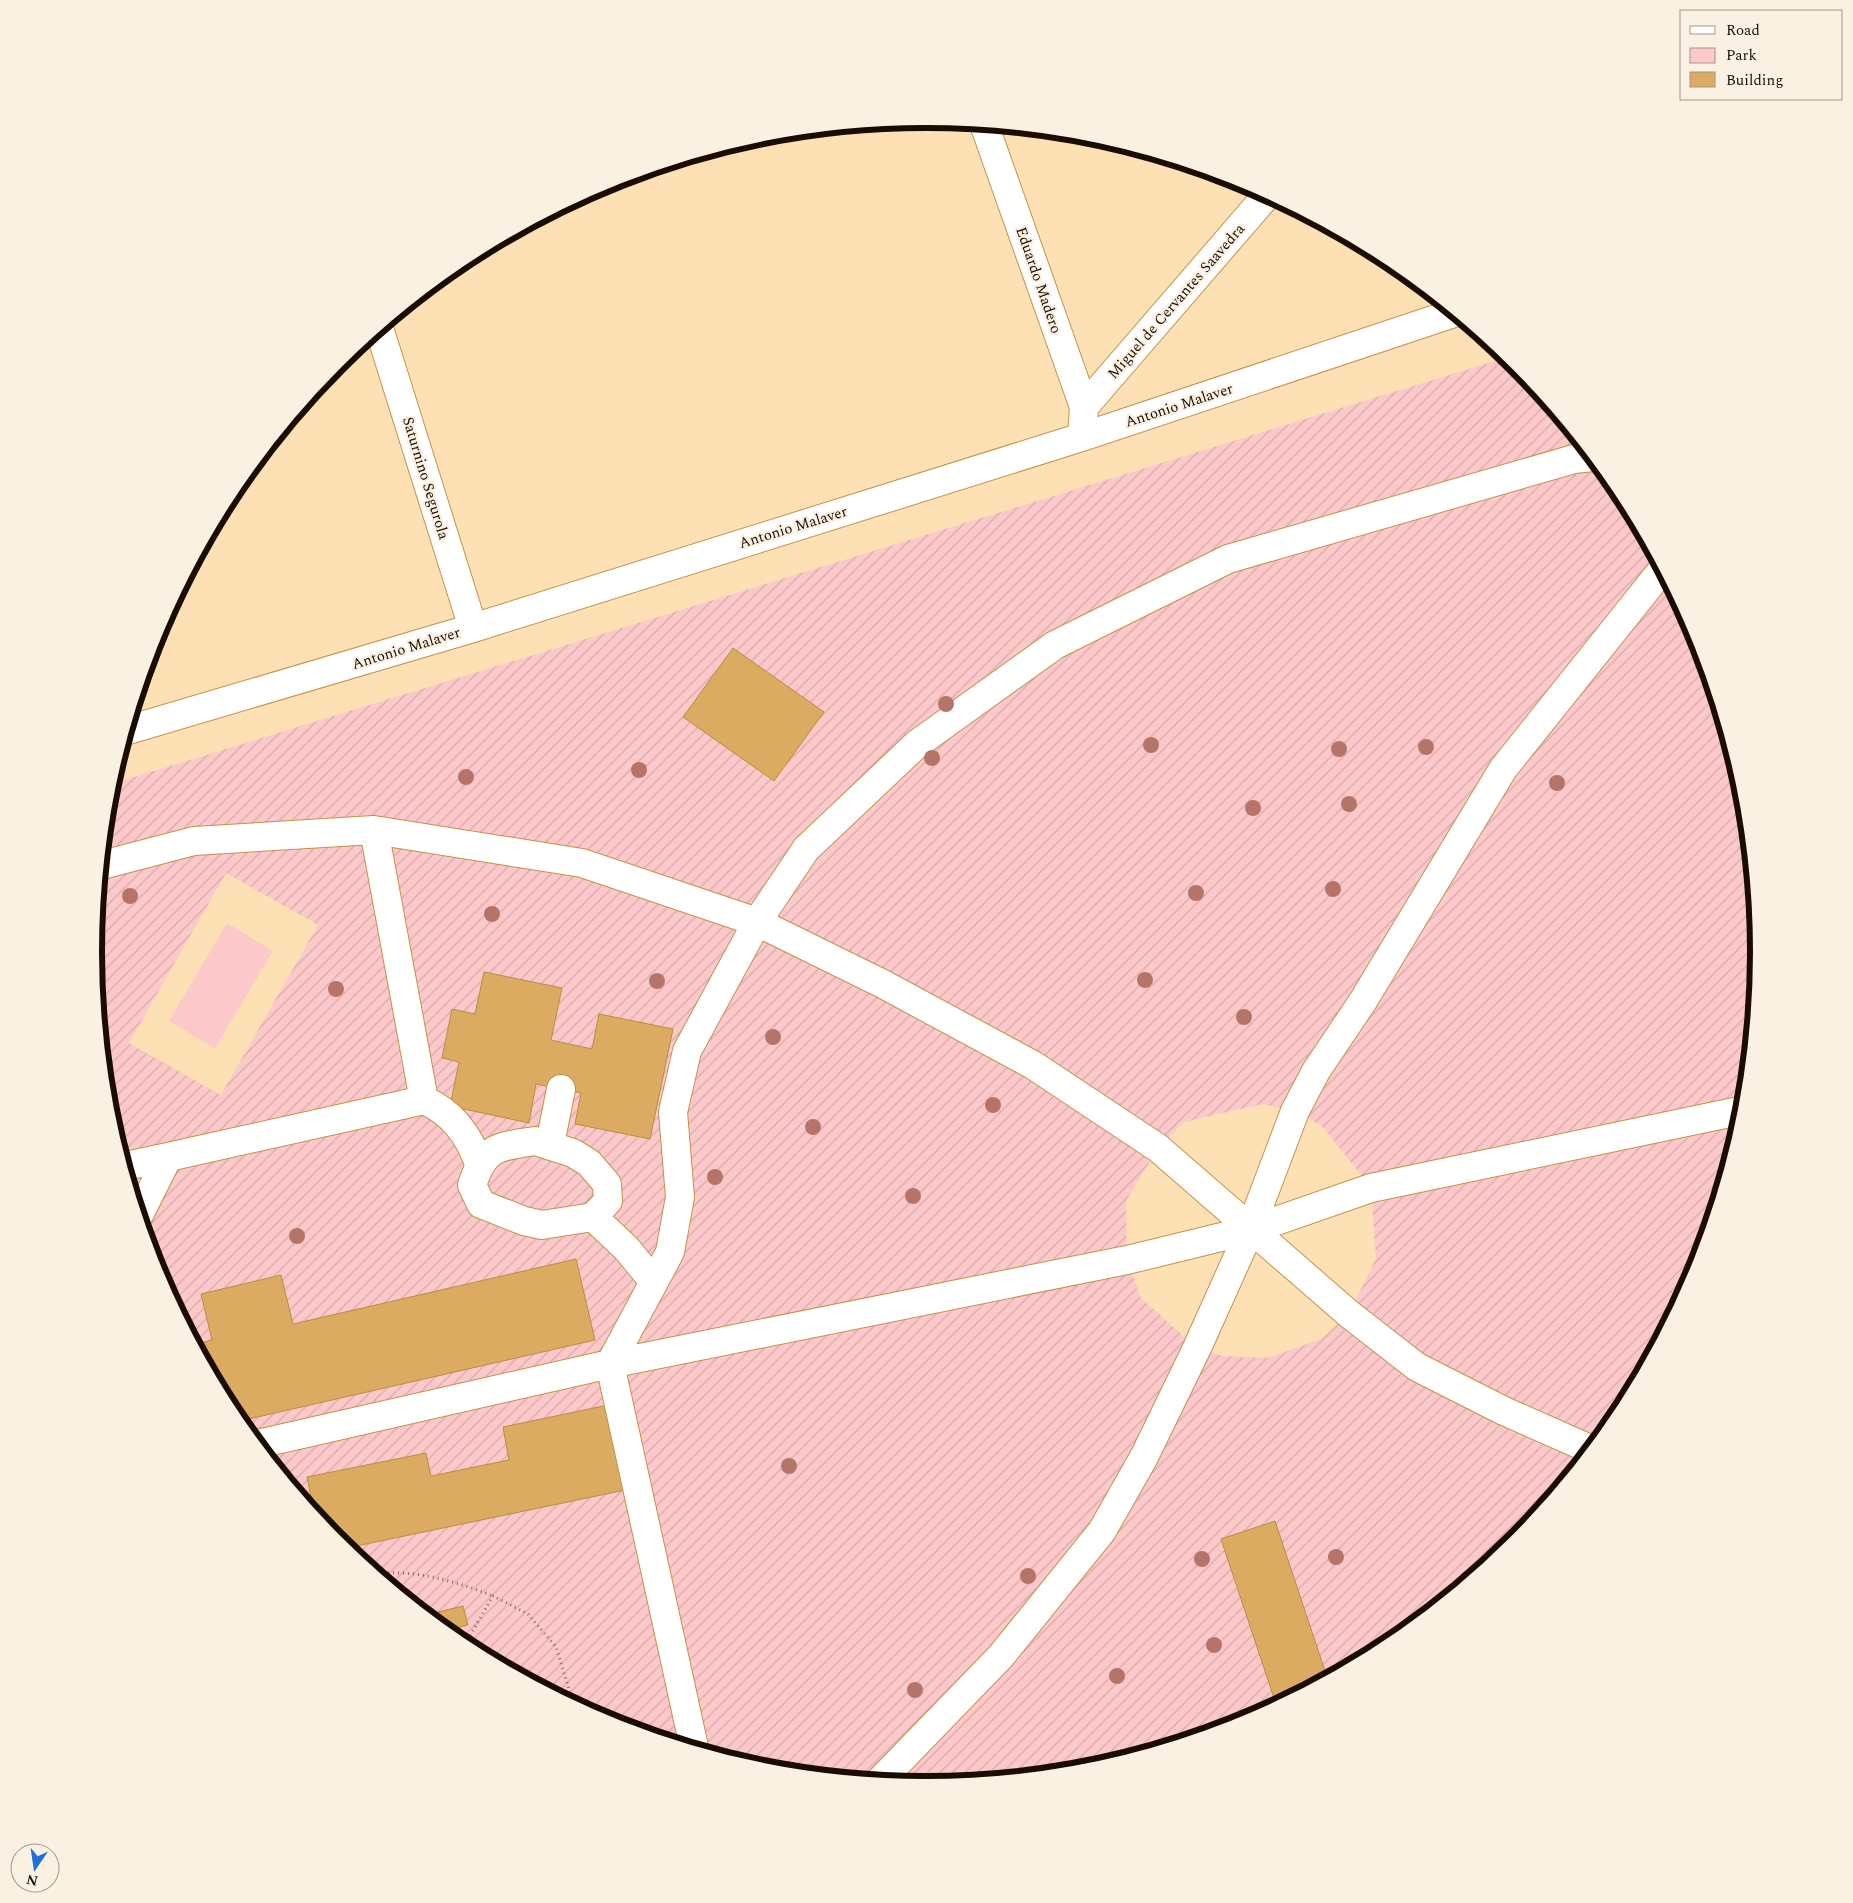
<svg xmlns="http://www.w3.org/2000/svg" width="1853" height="1903" font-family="Spectral,serif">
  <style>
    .park { fill: #fcc8c9 }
    .garden { fill: url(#garden-furrows); fill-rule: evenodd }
    .building { fill: #dbab61; stroke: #ba8b40 }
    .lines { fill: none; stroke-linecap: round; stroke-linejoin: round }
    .minor-casing { stroke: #c29348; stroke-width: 30 }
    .path { stroke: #816c51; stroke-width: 3; stroke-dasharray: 1 4; stroke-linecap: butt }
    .minor { stroke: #fff; stroke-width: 28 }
    .tree { fill: #b67469 }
    .labels { text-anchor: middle; stroke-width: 4.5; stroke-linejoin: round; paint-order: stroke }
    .street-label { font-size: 15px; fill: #1a0d00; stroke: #fbf1e3 }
    .rim { fill: none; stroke: #1a0d00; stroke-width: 6 }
  </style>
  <defs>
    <pattern id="garden-furrows" width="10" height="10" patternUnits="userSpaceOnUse" patternTransform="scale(1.25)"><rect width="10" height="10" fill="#fcc8c9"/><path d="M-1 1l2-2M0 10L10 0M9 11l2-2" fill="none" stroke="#d7abab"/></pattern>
  </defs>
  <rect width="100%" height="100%" fill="#fee0b5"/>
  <path class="park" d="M 227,923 L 273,951 L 215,1048 L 169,1021 Z"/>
  <path class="garden" d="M 1508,357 L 1516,363 L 1619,489 L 1696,633 L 1743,789 L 1759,952 L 1743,1114 L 1696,1270 L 1619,1414 L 1515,1541 L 1389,1644 L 1327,1677 L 1275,1522 L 1221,1539 L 1276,1704 L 1245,1721 L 1089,1768 L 926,1784 L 764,1768 L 608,1721 L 464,1644 L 447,1630 L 468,1625 L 463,1606 L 430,1614 L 431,1617 L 347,1548 L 630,1489 L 613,1405 L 503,1427 L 509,1460 L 431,1476 L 426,1453 L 307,1477 L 314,1512 L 240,1421 L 595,1340 L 576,1259 L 293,1324 L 281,1275 L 201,1294 L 212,1340 L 196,1344 L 157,1270 L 110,1114 L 94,951 L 111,784 ZM 226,873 L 318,925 L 221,1095 L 129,1043 ZM 484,972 L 562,988 L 551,1040 L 592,1049 L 599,1014 L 673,1029 L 650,1139 L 575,1124 L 581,1093 L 536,1084 L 528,1123 L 450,1106 L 459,1062 L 442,1058 L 452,1010 L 475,1014 ZM 1262,1104 L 1295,1111 L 1322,1126 L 1371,1188 L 1376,1258 L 1349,1314 L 1321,1339 L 1267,1358 L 1223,1356 L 1197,1348 L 1141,1298 L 1127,1260 L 1126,1201 L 1158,1148 L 1184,1122 Z"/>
  <path class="building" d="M 733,648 L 824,712 L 774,781 L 683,717 Z
    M 484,972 L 562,988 L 551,1040 L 592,1049 L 599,1014 L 673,1029 L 650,1139 L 575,1124 L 581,1093 L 536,1084 L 529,1123 L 450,1106 L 459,1062 L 442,1058 L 452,1009 L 475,1014 Z
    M 576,1259 L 595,1340 L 240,1421 L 196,1344 L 212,1340 L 201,1294 L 281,1275 L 293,1324 Z
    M 613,1404 L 630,1489 L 347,1548 L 337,1540 L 314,1512 L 307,1477 L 426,1453 L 431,1476 L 509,1460 L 503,1427 Z
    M 1275,1521 L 1327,1677 L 1276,1704 L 1221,1539 Z
    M 463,1606 L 468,1625 L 447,1630 L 431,1617 L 430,1614 Z"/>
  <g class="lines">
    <defs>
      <path id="minor" d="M 984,124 L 1084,407 L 1082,437
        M 379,328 L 473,628
        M 1084,407 L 1268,194
        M 128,730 L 473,628 L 1082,437 L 1454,313
        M 374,830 L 424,1100 C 453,1113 469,1135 479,1164
        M 102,865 L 194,841 L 374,830 L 582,863 L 757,922 L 883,984 L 1033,1065 L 1158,1148 L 1349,1314 L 1417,1367 L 1504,1411 L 1590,1449
        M 535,1141 L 573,1153 L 589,1163 L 607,1184 L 608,1201 L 593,1217 L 542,1225 L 524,1221 L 481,1204 L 472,1185 C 485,1146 497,1147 535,1141 Z
        M 550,1144 L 561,1089
        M 126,1166 L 168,1157
        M 140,1213 L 168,1157 L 424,1100
        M 593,1217 L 626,1248 L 654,1282
        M 258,1444 L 610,1364 L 1127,1260 L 1250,1230 L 1371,1188 L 1744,1110
        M 694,1747 L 610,1364 L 670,1252 L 680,1197 L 673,1112 L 687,1051 L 757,922 L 806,849 L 917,744 L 1055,645 L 1228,559 L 1574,459 L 1593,457
        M 881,1780 L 1001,1656 L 1102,1531 L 1144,1457 L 1197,1348 L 1250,1230 L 1295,1111 L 1316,1071 L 1363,1001 L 1503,769 L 1662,570"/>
    </defs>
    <use href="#minor" class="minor-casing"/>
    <path class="path" d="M 383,1573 C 421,1571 458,1582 493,1596
      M 379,1574 L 383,1573 L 383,1578
      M 465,1644 L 493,1596 L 528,1614 L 556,1647 L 573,1702"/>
    <use href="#minor" class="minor"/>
  </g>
  <g class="tree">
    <circle cx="946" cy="704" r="8"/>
    <circle cx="1151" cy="745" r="8"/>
    <circle cx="1426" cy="747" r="8"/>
    <circle cx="1339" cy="749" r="8"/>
    <circle cx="932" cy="758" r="8"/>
    <circle cx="639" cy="770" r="8"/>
    <circle cx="466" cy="777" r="8"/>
    <circle cx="1557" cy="783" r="8"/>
    <circle cx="1349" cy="804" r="8"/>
    <circle cx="1253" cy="808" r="8"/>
    <circle cx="1333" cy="889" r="8"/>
    <circle cx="1196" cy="893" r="8"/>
    <circle cx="130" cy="896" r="8"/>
    <circle cx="492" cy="914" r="8"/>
    <circle cx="1145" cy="980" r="8"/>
    <circle cx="657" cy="981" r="8"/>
    <circle cx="336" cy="989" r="8"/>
    <circle cx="1244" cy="1017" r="8"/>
    <circle cx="773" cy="1037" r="8"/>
    <circle cx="993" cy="1105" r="8"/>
    <circle cx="813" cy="1127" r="8"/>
    <circle cx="715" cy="1177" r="8"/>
    <circle cx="913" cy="1196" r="8"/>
    <circle cx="297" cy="1236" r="8"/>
    <circle cx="789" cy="1466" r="8"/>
    <circle cx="1336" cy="1557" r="8"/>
    <circle cx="1202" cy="1559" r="8"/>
    <circle cx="1028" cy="1576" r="8"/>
    <circle cx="1214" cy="1645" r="8"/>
    <circle cx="1117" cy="1676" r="8"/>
    <circle cx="915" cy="1690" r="8"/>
  </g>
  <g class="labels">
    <g class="street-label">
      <text transform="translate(1039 280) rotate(71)" y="5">Eduardo Madero</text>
      <text transform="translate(1176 301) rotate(-49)" y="5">Miguel de Cervantes Saavedra</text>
      <text transform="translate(1179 405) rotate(-18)" y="5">Antonio Malaver</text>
      <text transform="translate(426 478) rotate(73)" y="5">Saturnino Segurola</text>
      <text transform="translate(793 527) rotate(-17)" y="5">Antonio Malaver</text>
      <text transform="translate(406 648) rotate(-17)" y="5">Antonio Malaver</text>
    </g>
  </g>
  <path d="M0 0H1853V1903H0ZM102 952a824 824 0 1 1 1648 0a824 824 0 1 1-1648 0Z" fill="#fbf1e3" fill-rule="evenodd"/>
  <path class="rim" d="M102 952a824 824 0 1 1 1648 0a824 824 0 1 1-1648 0Z"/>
  <rect x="1680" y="10" width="162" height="90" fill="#fbf1e3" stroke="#a19688"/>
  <rect x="1690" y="26" width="25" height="8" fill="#ffffff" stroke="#a19688"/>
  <text x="1726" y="35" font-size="15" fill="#1a0d00">Road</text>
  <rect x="1690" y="48" width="25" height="15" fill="#fcc8c9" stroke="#a19688"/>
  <text x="1726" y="60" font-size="15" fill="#1a0d00">Park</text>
  <rect x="1690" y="72" width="25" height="15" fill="#dbab61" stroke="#a19688"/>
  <text x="1726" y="85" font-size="15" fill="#1a0d00">Building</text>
  <g transform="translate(35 1868) rotate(193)"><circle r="24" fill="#fbf1e3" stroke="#a19688"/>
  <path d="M0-4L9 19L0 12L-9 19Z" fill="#1e70db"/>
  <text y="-8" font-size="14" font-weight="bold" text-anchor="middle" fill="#1a0d00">N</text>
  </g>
</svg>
